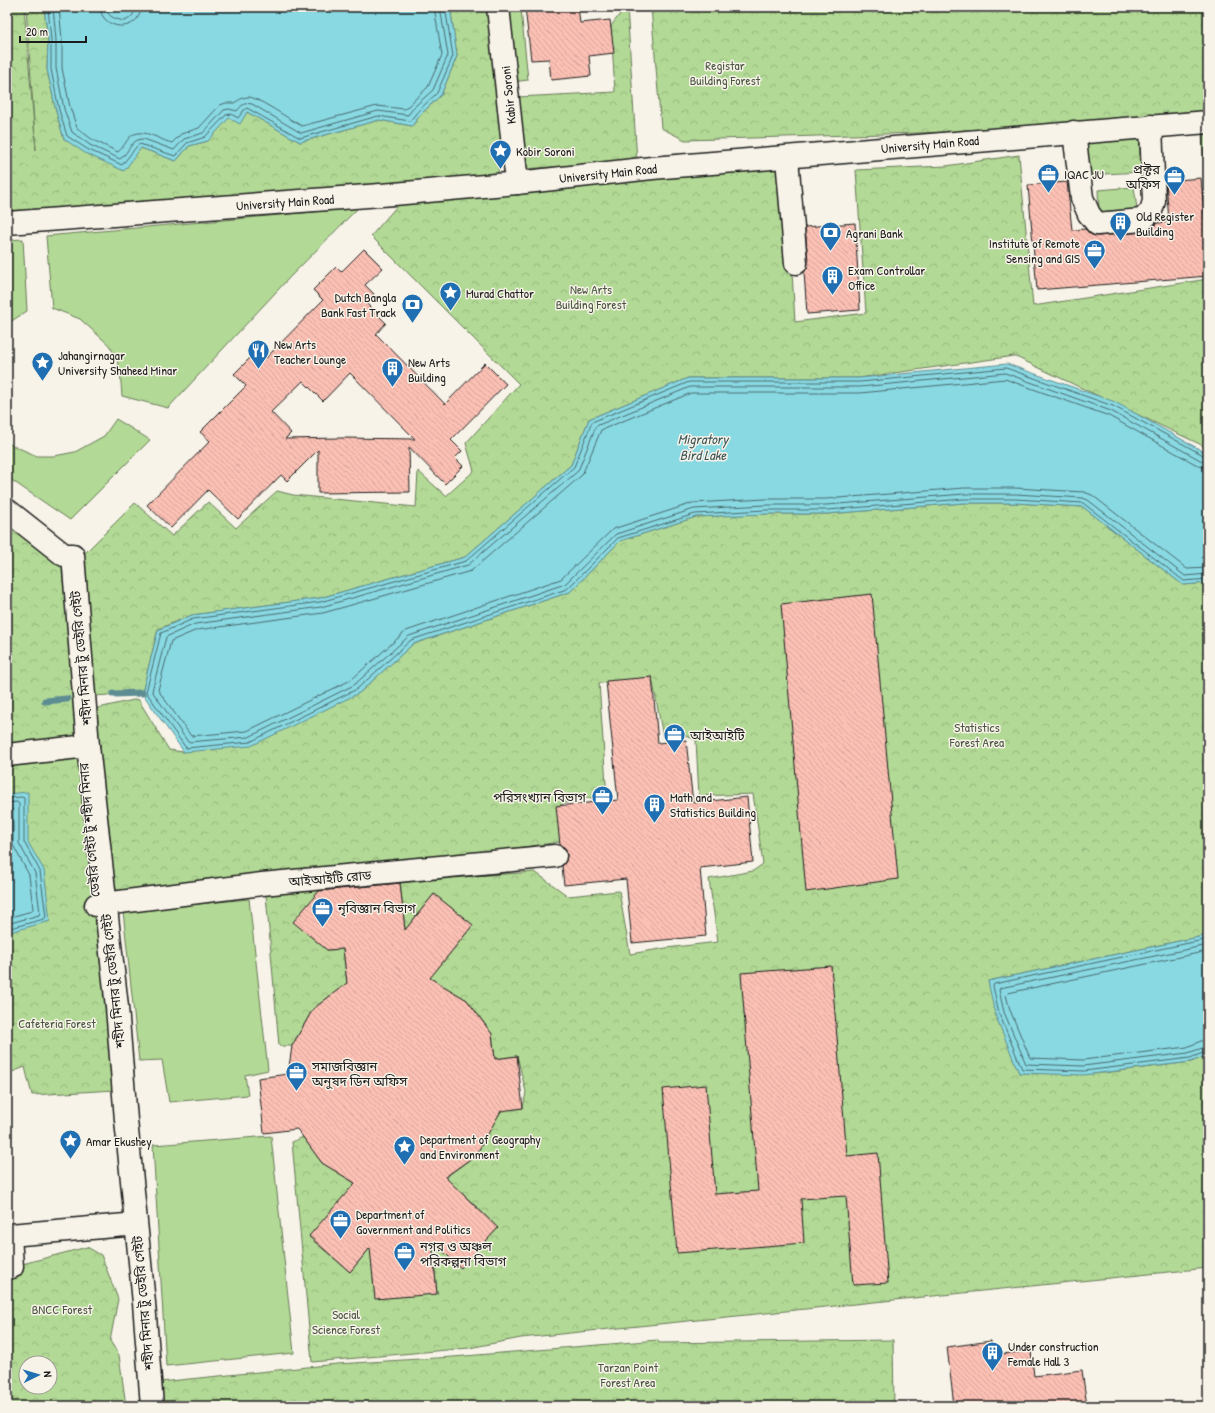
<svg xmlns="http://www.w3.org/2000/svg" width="1215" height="1413" font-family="'Patrick Hand','Noto Sans Bengali',sans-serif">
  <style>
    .forest { fill: url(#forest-crowns); stroke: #677a58; fill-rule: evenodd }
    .garden { fill: #b2d995; stroke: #677a58 }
    .water { fill: #89d9e3; stroke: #5d8d93 }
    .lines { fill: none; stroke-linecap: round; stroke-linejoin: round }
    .shore { stroke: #48686c; stroke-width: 1 }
    .stream { stroke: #5d8d93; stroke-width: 7 }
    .building { fill: url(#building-back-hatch); stroke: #1c1c1c; fill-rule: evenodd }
    .minor-casing { stroke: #1c1c1c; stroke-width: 25 }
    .tertiary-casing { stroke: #1c1c1c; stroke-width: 25 }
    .minor { stroke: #f7f3e8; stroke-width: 22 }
    .tertiary { stroke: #f7f3e8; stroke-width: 22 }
    .labels { text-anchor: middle; stroke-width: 3; stroke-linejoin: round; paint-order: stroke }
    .park-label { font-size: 13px; fill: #495540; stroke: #f7f3e8 }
    .street-label { font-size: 13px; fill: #1c1c1c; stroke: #f7f3e8 }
    .poi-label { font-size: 13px; fill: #1c1c1c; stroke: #f7f3e8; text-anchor: start }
    .water-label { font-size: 14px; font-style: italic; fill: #3d5558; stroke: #f7f3e8 }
  </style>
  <defs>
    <pattern id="forest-crowns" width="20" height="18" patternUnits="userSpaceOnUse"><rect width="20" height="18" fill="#b2d995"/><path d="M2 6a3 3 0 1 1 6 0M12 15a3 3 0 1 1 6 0" fill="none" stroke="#98ba80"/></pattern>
    <pattern id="building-back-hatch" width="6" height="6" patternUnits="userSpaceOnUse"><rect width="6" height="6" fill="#fbc0b4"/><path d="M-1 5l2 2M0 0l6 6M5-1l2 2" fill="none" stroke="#d7a49a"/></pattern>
  </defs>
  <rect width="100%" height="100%" fill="#f7f3e8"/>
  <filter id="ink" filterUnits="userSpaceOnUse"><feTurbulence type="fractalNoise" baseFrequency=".025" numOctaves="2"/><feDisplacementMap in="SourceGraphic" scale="8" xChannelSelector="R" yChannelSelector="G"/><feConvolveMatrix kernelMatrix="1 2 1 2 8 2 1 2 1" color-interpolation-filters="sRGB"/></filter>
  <g filter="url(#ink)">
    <path class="forest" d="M 7,7 L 24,7 L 36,150 L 26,7 L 44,7 L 48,40 L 47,69 L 56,111 L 64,139 L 73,144 L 141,148 L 176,161 L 189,146 L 208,141 L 229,117 L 247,112 L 300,142 L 379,120 L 412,126 L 421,114 L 441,95 L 457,56 L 451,13 L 449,7 L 496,7 L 508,98 L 497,182 L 7,223 Z
      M 625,7 L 627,7 L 637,161 L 524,169 L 518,97 L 615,92 L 611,26 Z
      M 651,7 L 1208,7 L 1208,121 L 1151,126 L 685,140 L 661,128 Z
      M 1202,133 L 1208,133 L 1208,211 L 1207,205 Z
      M 1139,134 L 1141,172 L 1085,175 L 1083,136 Z
      M 1019,155 L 1033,306 L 1208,279 L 1208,448 L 1014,356 L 859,378 L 688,378 L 589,419 L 571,465 L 465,557 L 320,598 L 192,615 L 158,629 L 142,693 L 93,696 L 81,557 L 135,503 L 172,536 L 208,502 L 236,528 L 277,491 L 293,495 L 416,507 L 418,471 L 446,496 L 474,471 L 466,443 L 519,384 L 371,236 L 403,199 L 779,168 L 784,257 L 792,272 L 795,322 L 866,313 L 856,170 L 946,166 Z
      M 964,503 L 1015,503 L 1083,507 L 1183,585 L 1208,583 L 1208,935 L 988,981 L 1019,1073 L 1103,1073 L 1191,1062 L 1208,1055 L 1208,1268 L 521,1338 L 469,1348 L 312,1362 L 292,1142 L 303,1137 L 322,1163 L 358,1185 L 337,1204 L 309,1237 L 350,1272 L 370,1248 L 437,1293 L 432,1241 L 461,1268 L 498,1228 L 462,1193 L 442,1180 L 476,1155 L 499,1110 L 523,1108 L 526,1092 L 517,1056 L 495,1059 L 492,1034 L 467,1000 L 430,978 L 406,943 L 437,969 L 473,925 L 434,894 L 405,930 L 400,881 L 535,872 L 568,896 L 619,891 L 630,954 L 666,948 L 718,942 L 709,879 L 753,871 L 763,864 L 753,794 L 699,796 L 696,740 L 679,733 L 663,737 L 652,677 L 599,683 L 607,798 L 579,798 L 557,806 L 560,842 L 443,858 L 116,894 L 94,709 L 138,699 L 169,750 L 184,752 L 359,693 L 413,644 L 570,592 L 620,541 L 696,517 L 755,514 L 827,514 Z
      M 7,510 L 64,555 L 114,1090 L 32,1095 L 25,1067 L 7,1074 Z
      M 356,875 L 360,908 L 328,881 L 294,922 L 327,950 L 343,949 L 347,983 L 313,1009 L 292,1046 L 279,1046 L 265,883 Z
      M 87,1247 L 101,1255 L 118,1299 L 110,1341 L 119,1355 L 126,1406 L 7,1406 L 7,1370 L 14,1369 L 8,1367 L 7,1357 L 7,1268 ZM 26,1363 L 50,1363 L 50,1387 L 26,1387 Z
      M 658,1340 L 659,1343 L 893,1340 L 894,1406 L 152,1406 L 150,1383 L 337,1364 L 453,1357 Z"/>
    <path class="garden" d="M 521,9 L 528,80 L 512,82 L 504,11 Z
      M 1134,187 L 1137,209 L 1099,212 L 1098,190 Z
      M 358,208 L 289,278 L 168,408 L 122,396 L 120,371 L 116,357 L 109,345 L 80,319 L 52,308 L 46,236 Z
      M 23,239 L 27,311 L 7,324 L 7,240 Z
      M 116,419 L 150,440 L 70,520 L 7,477 L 7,443 L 37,456 L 54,456 L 75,452 L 104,436 Z
      M 249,899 L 268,1070 L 245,1075 L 248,1095 L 169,1102 L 162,1060 L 139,1061 L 123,911 Z
      M 271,1136 L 294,1353 L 166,1366 L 153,1145 Z"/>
    <path class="water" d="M 44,7 L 111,7 L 124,12 L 127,7 L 449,7 L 451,13 L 457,56 L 441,95 L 421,114 L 412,126 L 379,120 L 300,142 L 247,112 L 240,124 L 229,118 L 208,141 L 189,146 L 176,161 L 141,148 L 124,171 L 85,153 L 64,139 L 56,111 L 47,69 L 48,40 Z
      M 1007,364 L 1115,402 L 1208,454 L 1208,583 L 1183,585 L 1083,507 L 1015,503 L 964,503 L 827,514 L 765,514 L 696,517 L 620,541 L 570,592 L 413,644 L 359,693 L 251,746 L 184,752 L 142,693 L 158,630 L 192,615 L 320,598 L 465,557 L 571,465 L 589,419 L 688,378 L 859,378 Z
      M 28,792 L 28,842 L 44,870 L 50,921 L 7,933 L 7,794 Z
      M 1208,935 L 1208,1055 L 1191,1062 L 1084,1075 L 1019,1073 L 995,1014 L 988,981 Z"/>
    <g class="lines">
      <path class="shore" d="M 48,7 L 51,40 L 51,69 L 59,110 L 67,136 L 87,149 L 122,165 L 137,146 L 140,144 L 175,156 L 187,143 L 205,137 L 226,115 L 231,114 L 238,118 L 244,110 L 247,108 L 300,138 L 378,116 L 410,121 L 418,111 L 437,93 L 453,56 L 445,7
        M 53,7 L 56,40 L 56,68 L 64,109 L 72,132 L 90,145 L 120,159 C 129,153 131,138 144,139 L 174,150 L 184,139 L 203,133 L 224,110 L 229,109 L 237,111 C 241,106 244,102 252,104 L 301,133 L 378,111 L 408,115 L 414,107 L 433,90 L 448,55 L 440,7
        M 59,7 L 62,40 L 62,68 L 70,107 L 77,128 L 93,140 L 118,152 C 123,148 126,141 130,137 C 142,126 159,140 172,143 L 181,134 L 199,128 L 220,105 L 226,103 L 234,103 C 239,100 243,97 249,97 C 259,98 290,120 302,126 L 377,106 L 405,109 L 428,87 L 442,55 L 434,7
        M 100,7 C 101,31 140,34 141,7
        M 106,7 C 107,17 115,19 124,21 C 131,19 135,14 135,7
        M 1208,457 L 1205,456 L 1113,406 L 1006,368 L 860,382 L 689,382 L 592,422 L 574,467 L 466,561 L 320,602 L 193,619 L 161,633 L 146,692 L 186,748 L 250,742 L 357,689 L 411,640 L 567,589 L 618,538 L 695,514 L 765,510 L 827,510 L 964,499 L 1015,499 L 1083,503 L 1184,581 L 1208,579
        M 1208,462 L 1202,461 L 1111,411 L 1005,373 L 860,387 L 690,387 L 596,426 L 578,471 L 468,565 L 321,607 L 195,624 L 166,637 L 152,691 L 188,742 L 249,737 L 354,685 L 409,636 L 565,584 L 616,534 L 694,509 L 765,505 L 826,505 L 964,494 L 1015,494 L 1083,498 L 1088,500 L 1185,576 L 1208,574
        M 1208,468 L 1199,466 L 1109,416 L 1005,379 L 860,393 L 691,393 L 601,430 L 582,475 L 471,571 L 323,613 L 197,630 L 171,641 L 158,690 L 191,736 L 247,731 L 351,680 L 406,631 L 561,579 L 613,529 L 693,503 L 765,499 L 826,499 L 964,488 L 1015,488 L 1084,492 L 1092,495 L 1187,569 L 1208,568
        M 7,798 L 22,797 L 24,798 L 24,842 L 40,871 L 46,917 L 44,919 L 7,929
        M 7,803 L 17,802 L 19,804 L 19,843 L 35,873 L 40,913 L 39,915 L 7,924
        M 7,809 L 11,809 L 13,810 L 13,845 L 29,875 L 33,909 L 32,911 L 7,918
        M 1208,939 L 994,984 L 993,986 L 999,1013 L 1022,1069 L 1084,1071 L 1190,1058 L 1208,1051
        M 1208,945 L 1000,988 L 999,990 L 1004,1012 L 1026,1064 L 1083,1066 L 1188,1053 L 1208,1046
        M 1208,951 L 1008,993 L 1006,995 L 1010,1010 L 1030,1058 L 1083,1060 L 1187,1047 L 1201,1041 L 1208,1040"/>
      <path class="stream" d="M 113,694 L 142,693
        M 45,701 L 67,699"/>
    </g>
    <path class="building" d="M 525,7 L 578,7 L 580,23 L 610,20 L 614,53 L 589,56 L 591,76 L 551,80 L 549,59 L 531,60 Z
      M 1201,178 L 1208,257 L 1208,276 L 1037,290 L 1028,185 L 1067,182 L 1072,230 L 1085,229 L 1092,235 L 1098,236 L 1143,232 L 1151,229 L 1157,223 L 1169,222 L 1166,181 Z
      M 855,223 L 860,310 L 807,314 L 804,272 L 807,268 L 808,262 L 805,227 Z
      M 364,249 L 383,268 L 365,285 L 374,294 L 366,303 L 386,323 L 376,334 L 445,404 L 485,363 L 506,384 L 451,440 L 462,451 L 455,458 L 463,466 L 445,484 L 409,447 L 410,492 L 318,493 L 318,450 L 287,481 L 281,475 L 238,519 L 208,490 L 171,528 L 147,505 L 210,441 L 200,432 L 246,386 L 234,374 L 258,350 L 266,358 L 323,300 L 313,290 L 336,267 L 341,272 ZM 350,373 L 415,439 L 342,438 L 285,439 L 291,433 L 271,412 L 303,381 L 323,401 Z
      M 872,594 L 898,879 L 806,892 L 781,604 Z
      M 652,677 L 658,743 L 686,740 L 693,803 L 747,797 L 753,862 L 700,868 L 706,936 L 632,943 L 626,879 L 564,885 L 562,866 L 566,861 L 567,854 L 565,848 L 560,845 L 556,806 L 618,800 L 606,681 Z
      M 400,883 L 405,930 L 434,894 L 473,925 L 430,978 L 467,1000 L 492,1034 L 495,1059 L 517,1056 L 523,1108 L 501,1111 L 476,1155 L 445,1177 L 498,1228 L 461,1268 L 432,1241 L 437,1294 L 375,1299 L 370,1248 L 350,1272 L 309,1236 L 355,1183 L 322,1163 L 297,1129 L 264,1133 L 258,1078 L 288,1074 L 292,1046 L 313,1009 L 347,983 L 343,949 L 327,950 L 293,922 L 319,891 Z
      M 831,966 L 847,1156 L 878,1153 L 888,1283 L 853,1285 L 846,1196 L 801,1199 L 804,1243 L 677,1253 L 663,1089 L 706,1085 L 715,1194 L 758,1191 L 741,973 Z
      M 991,1341 L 993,1355 L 1031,1351 L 1034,1376 L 1082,1370 L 1087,1406 L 954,1406 L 947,1347 Z"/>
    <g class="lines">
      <defs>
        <path id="minor" d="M 498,7 L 517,183
          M 1074,132 L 1082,198 L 1089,214 L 1097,224 L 1142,220 L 1151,211 L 1154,201 L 1151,126
          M 787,158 L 796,263
          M 7,755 L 88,746
          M 96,905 L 262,884 L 555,856
          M 7,1268 L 12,1267 L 10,1235 L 126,1225 L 136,1227"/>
        <path id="tertiary" d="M 7,223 L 394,194 L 517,183 L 652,168 L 1208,122
          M 7,510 L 64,555 L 73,555 L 88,746 L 117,1007 L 126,1120 L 144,1303 L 152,1406"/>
      </defs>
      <use href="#minor" class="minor-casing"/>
      <use href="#tertiary" class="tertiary-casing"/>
      <use href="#minor" class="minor"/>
      <use href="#tertiary" class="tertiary"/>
    </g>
  </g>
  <defs>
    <symbol id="sight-pin" viewBox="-11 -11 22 30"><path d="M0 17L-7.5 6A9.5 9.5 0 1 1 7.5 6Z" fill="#1f6fb2" stroke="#f7f3e8"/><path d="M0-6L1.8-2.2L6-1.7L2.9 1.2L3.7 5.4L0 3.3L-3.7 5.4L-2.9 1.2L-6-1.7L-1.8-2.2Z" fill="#fff"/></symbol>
    <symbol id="office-pin" viewBox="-11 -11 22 30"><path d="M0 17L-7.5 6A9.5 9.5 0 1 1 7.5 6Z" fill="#1f6fb2" stroke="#f7f3e8"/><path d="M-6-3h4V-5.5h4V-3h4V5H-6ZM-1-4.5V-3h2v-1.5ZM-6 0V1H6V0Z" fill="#fff"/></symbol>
    <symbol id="building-pin" viewBox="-11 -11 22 30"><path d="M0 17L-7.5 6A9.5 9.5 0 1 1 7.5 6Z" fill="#1f6fb2" stroke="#f7f3e8"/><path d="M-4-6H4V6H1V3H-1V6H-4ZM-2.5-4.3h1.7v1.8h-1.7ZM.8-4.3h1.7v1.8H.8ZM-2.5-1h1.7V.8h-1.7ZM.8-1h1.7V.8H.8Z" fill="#fff"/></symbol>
    <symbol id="bank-pin" viewBox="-11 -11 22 30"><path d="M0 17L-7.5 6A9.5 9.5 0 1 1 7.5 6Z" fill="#1f6fb2" stroke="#f7f3e8"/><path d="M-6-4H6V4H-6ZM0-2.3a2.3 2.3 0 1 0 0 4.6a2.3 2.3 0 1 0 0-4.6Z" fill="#fff"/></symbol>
    <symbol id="restaurant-pin" viewBox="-11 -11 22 30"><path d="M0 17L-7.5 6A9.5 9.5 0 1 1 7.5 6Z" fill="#1f6fb2" stroke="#f7f3e8"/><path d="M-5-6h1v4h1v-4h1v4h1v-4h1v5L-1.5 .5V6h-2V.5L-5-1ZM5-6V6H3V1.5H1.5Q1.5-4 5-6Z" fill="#fff"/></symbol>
  </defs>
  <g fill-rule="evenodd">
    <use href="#sight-pin" x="488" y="138" width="25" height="34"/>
    <use href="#office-pin" x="1036" y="162" width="25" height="34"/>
    <use href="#office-pin" x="1162" y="164" width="25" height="34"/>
    <use href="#building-pin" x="1108" y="210" width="25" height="34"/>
    <use href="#bank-pin" x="818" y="220" width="25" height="34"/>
    <use href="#office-pin" x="1082" y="238" width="25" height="34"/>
    <use href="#building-pin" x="820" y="264" width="25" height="34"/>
    <use href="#sight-pin" x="438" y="280" width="25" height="34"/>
    <use href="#bank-pin" x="400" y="292" width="25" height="34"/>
    <use href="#restaurant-pin" x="246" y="338" width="25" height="34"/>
    <use href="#sight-pin" x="30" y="350" width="25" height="34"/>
    <use href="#building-pin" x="380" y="356" width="25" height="34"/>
    <use href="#office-pin" x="662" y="722" width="25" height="34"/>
    <use href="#office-pin" x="590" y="784" width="25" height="34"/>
    <use href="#building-pin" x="642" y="792" width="25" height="34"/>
    <use href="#office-pin" x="310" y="896" width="25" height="34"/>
    <use href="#office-pin" x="284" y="1060" width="25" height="34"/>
    <use href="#sight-pin" x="58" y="1128" width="25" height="34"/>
    <use href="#sight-pin" x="392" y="1134" width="25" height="34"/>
    <use href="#office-pin" x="328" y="1208" width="25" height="34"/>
    <use href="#office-pin" x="392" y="1240" width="25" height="34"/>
    <use href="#building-pin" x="980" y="1340" width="25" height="34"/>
  </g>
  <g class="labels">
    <g class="park-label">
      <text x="725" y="70">Registar<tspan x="725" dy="15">Building Forest</tspan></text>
      <text x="591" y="294">New Arts<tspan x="591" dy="15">Building Forest</tspan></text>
      <text x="977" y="732">Statistics<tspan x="977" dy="15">Forest Area</tspan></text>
      <text x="57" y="1028">Cafeteria Forest</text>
      <text x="62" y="1314">BNCC Forest</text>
      <text x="346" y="1319">Social<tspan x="346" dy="15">Science Forest</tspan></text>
      <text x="628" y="1372">Tarzan Point<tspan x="628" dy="15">Forest Area</tspan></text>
    </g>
    <g class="street-label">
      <text transform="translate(508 95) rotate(-96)" y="5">Kabir Soroni</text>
      <text transform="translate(930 144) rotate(-5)" y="5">University Main Road</text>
      <text transform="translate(608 173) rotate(-6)" y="5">University Main Road</text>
      <text transform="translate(285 202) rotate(-4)" y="5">University Main Road</text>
      <text transform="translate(81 658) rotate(-95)" y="5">শহীদ মিনার টু ডেইরি গেইট</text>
      <text transform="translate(89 830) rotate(-95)" y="5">ডেইরি গেইট টু শহীদ মিনার</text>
      <text transform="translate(330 878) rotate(-5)" y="5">আইআইটি রোড</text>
      <text transform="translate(113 981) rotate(-96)" y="5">শহীদ মিনার টু ডেইরি গেইট</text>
      <text transform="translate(143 1303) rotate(-95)" y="5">শহীদ মিনার টু ডেইরি গেইট</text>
    </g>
    <g class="poi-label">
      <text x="516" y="156">Kobir Soroni</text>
      <text x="1160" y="174" text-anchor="end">প্রক্টর<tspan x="1160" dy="15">অফিস</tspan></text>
      <text x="1064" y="179">IQAC JU</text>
      <text x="1136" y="221">Old Register<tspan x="1136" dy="15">Building</tspan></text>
      <text x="846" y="238">Agrani Bank</text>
      <text x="1080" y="248" text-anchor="end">Institute of Remote<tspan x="1080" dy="15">Sensing and GIS</tspan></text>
      <text x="848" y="275">Exam Controllar<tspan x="848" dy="15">Office</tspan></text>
      <text x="466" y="298">Murad Chattor</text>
      <text x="396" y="302" text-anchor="end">Dutch Bangla<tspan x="396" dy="15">Bank Fast Track</tspan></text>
      <text x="274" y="349">New Arts<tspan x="274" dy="15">Teacher Lounge</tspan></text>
      <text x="58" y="360">Jahangirnagar<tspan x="58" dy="15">University Shaheed Minar</tspan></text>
      <text x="408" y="367">New Arts<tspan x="408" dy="15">Building</tspan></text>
      <text x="690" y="740">আইআইটি</text>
      <text x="586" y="802" text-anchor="end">পরিসংখ্যান বিভাগ</text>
      <text x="670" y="802">Math and<tspan x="670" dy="15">Statistics Building</tspan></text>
      <text x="338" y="913">নৃবিজ্ঞান বিভাগ</text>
      <text x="312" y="1071">সমাজবিজ্ঞান<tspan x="312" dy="15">অনুষদ ডিন অফিস</tspan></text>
      <text x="420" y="1144">Department of Geography<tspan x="420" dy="15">and Environment</tspan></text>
      <text x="86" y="1146">Amar Ekushey</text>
      <text x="356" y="1219">Department of<tspan x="356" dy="15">Government and Politics</tspan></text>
      <text x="420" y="1251">নগর ও অঞ্চল<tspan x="420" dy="15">পরিকল্পনা বিভাগ</tspan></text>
      <text x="1008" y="1351">Under construction<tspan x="1008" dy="15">Female Hall 3</tspan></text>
    </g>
    <g class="water-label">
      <text x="703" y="444">Migratory<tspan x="703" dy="16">Bird Lake</tspan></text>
    </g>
  </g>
  <rect width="1215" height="1413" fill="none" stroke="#f7f3e8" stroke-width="24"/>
  <rect x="12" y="12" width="1191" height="1389" fill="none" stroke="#1c1c1c" stroke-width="1.5" filter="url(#ink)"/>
  <g transform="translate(38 1375) rotate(85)"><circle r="19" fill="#f7f3e8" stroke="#9f9d96"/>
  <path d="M0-3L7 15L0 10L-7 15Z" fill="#1f6fb2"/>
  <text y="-6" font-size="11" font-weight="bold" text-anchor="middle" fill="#1c1c1c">N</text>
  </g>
  <path d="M20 36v6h66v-6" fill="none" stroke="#1c1c1c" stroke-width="2"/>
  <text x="26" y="36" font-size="12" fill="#1c1c1c" stroke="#f7f3e8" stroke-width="3" paint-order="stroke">20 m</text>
</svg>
